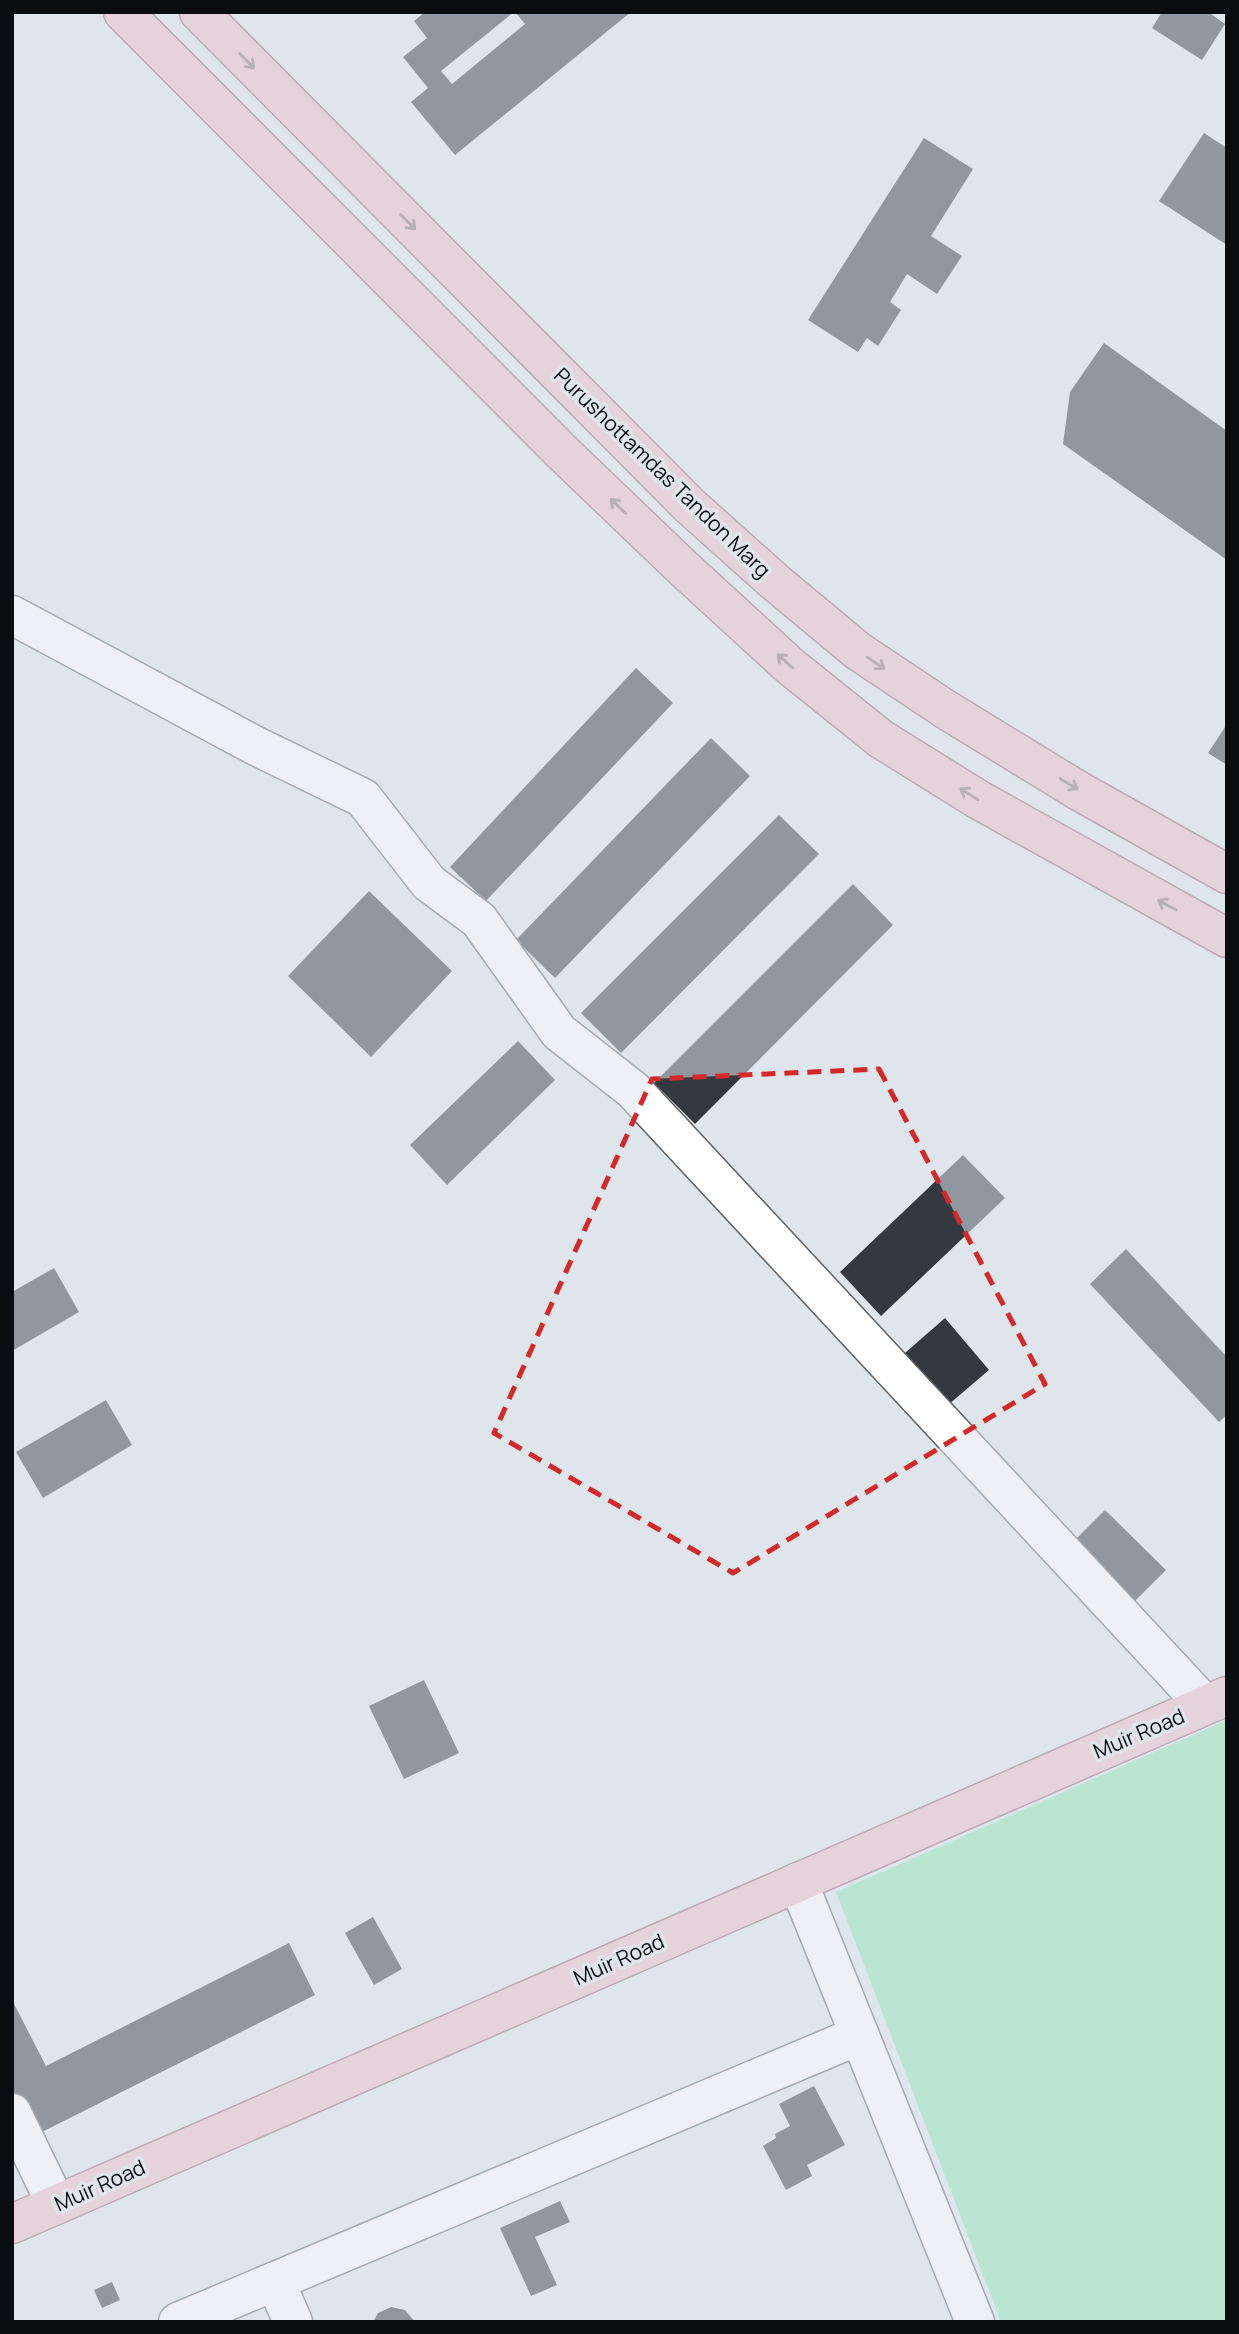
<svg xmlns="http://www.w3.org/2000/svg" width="1239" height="2334" font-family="Manrope,sans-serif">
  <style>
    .green { fill: #91e5b3 }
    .building { fill: #33393e }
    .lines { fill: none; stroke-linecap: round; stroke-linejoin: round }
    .minor-casing { stroke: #5c6268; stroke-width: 41 }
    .major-casing { stroke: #94626d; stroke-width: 41 }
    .minor { stroke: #fff; stroke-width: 38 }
    .major { stroke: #ecbcc6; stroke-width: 38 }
    .oneway { stroke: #866d74 }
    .marked { fill: none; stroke: #d62828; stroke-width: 5; stroke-dasharray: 14 9; stroke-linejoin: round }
    .labels { text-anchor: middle; stroke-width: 7; stroke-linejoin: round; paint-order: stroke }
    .street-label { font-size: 21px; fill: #0a0d0f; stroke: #dee6ec }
  </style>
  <rect width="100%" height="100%" fill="#dee6ec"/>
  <path class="green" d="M 1227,1720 L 1227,2322 L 1001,2322 L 836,1892 Z"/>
  <path class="building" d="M 425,12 L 514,12 L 441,71 L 452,84 L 525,24 L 515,12 L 631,12 L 455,155 L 411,102 L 428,88 L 403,57 L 427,38 L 414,21 Z
    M 1162,12 L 1208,12 L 1225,24 L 1202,60 L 1152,28 Z
    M 1204,133 L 1227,148 L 1227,245 L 1159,201 Z
    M 924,138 L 973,169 L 931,236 L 962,256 L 937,294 L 907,274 L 890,302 L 901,310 L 878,346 L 867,338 L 858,352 L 808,320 Z
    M 1104,343 L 1227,431 L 1227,560 L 1063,444 L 1070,392 Z
    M 636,668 L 673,703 L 486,901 L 450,867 Z
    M 1227,724 L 1227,765 L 1208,753 Z
    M 711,738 L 750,776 L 555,978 L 516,940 Z
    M 779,815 L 819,854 L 621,1053 L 581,1013 Z
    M 853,884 L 893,925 L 695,1124 L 654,1083 Z
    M 369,891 L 452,971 L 371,1057 L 288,976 Z
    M 518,1041 L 555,1080 L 447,1185 L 410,1145 Z
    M 963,1155 L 1005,1198 L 881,1316 L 840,1272 Z
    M 1126,1249 L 1227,1357 L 1227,1415 L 1219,1422 L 1090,1284 Z
    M 54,1268 L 79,1312 L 12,1351 L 12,1292 Z
    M 945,1318 L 989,1370 L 948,1405 L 905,1353 Z
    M 106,1400 L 132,1445 L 43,1498 L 16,1452 Z
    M 1105,1510 L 1166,1570 L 1131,1605 L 1070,1545 Z
    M 424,1680 L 459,1753 L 404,1779 L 369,1706 Z
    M 373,1917 L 402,1969 L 374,1985 L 345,1933 Z
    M 289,1943 L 315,1995 L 12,2147 L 12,2000 L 46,2066 Z
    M 814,2086 L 845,2145 L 807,2165 L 812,2176 L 786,2190 L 763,2146 L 776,2138 L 775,2134 L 790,2126 L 779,2104 Z
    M 560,2201 L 570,2222 L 535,2237 L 557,2285 L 531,2296 L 500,2228 Z
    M 112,2282 L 120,2300 L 102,2308 L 94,2290 Z
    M 391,2307 L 405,2310 L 415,2322 L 373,2322 L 378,2313 Z"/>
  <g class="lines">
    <defs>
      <path id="minor" d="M 12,615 L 254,745 L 363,798 L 429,883 L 479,920 L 559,1032 L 633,1090 L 1205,1705
        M 798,1882 L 975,2322
        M 12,2113 L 56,2204
        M 275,2281 L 293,2322
        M 178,2322 L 860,2035"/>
      <path id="major" d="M 123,12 L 564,454 L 682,567 L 790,666 L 881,739 L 979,800 L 1227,938
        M 199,12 L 689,505 L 775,582 L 858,651 L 945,709 L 1079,791 L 1227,874
        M 12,2224 L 1227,1696"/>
    </defs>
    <use href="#minor" class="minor-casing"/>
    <use href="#major" class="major-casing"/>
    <use href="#minor" class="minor"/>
    <use href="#major" class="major"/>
  </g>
  <defs><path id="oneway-shaft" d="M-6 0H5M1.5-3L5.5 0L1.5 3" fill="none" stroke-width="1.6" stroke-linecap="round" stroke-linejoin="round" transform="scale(1.75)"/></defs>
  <g class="oneway">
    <use href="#oneway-shaft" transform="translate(247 61) rotate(45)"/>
    <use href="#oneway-shaft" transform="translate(408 222) rotate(45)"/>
    <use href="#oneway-shaft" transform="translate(618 506) rotate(-136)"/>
    <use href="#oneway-shaft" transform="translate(785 661) rotate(-138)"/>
    <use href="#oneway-shaft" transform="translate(876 663) rotate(34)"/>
    <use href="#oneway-shaft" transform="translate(1069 784) rotate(31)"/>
    <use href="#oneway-shaft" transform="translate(969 794) rotate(-148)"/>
    <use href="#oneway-shaft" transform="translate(1167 905) rotate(-151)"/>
  </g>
  <path d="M0 0H1239V2334H0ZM 879,1069 L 1045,1384 L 733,1573 L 494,1433 L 652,1079 Z" fill="#dee6ec" fill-opacity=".55" fill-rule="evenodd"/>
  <path class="marked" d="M 879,1069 L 1045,1384 L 733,1573 L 494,1433 L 652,1079 Z"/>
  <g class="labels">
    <g class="street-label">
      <text transform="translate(662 473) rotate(44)" y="7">Purushottamdas Tandon Marg</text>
      <text transform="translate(1139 1734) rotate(-23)" y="7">Muir Road</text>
      <text transform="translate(619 1960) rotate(-24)" y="7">Muir Road</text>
      <text transform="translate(100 2186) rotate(-24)" y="7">Muir Road</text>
    </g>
  </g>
  <rect width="1239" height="2334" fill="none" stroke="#0a0d0f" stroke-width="28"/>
</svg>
